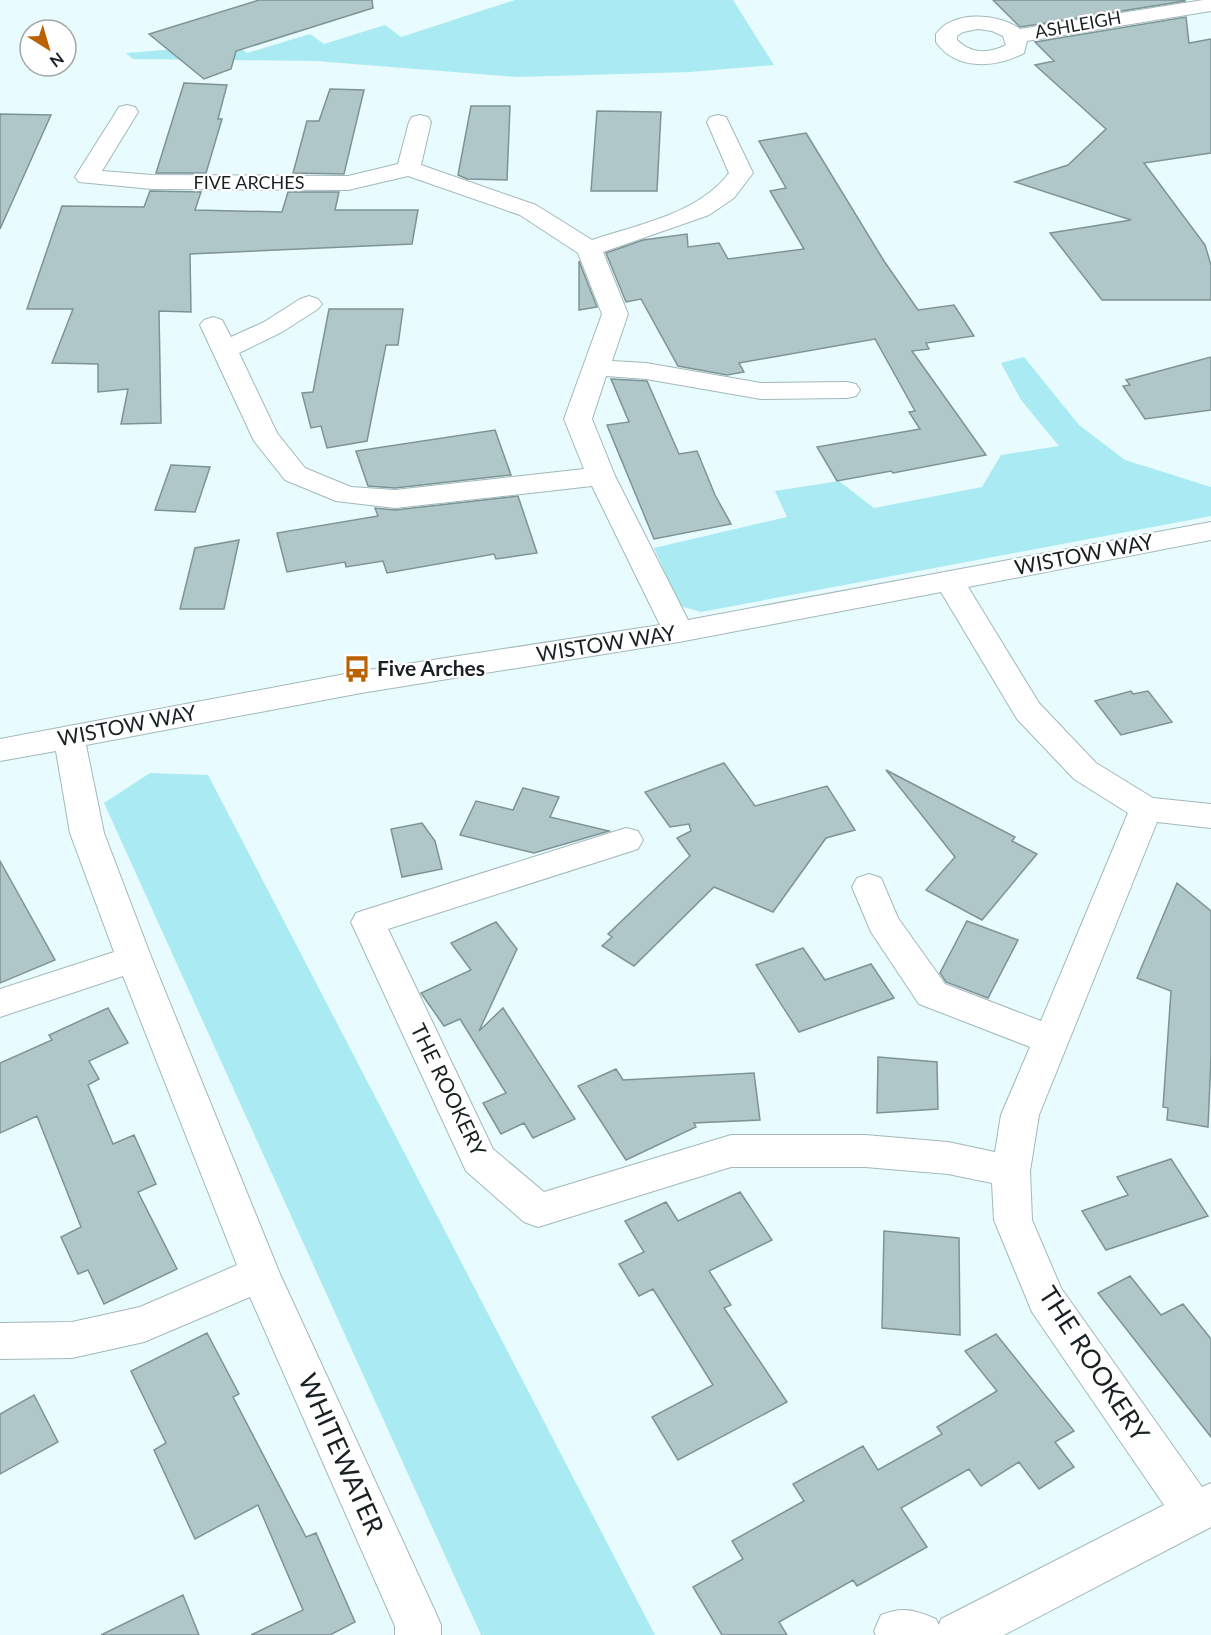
<svg xmlns="http://www.w3.org/2000/svg" width="1211" height="1635" font-family="Lato,sans-serif">
  <style>
    .green { fill: #aaeaf2 }
    .building { fill: #b0c7c9; stroke: #7e9396; stroke-width: 1.5 }
    .lines { fill: none; stroke-linecap: round; stroke-linejoin: round }
    .minor-casing { stroke: #a2b8bb; stroke-width: 2 }
    .minor { fill: #fff; fill-rule: evenodd }
    .labels { text-anchor: middle; stroke-width: 4.5; stroke-linejoin: round; paint-order: stroke }
    .far-street-label { font-size: 18px; fill: #192123; stroke: #fff }
    .street-label { font-size: 21px; fill: #192123; stroke: #fff }
    .poi-label { font-size: 21px; font-weight: bold; fill: #192123; stroke: #fff; text-anchor: start }
    .near-street-label { font-size: 26px; fill: #192123; stroke: #fff }
  </style>
  <rect width="100%" height="100%" fill="#e8fbfe"/>
  <path class="green" d="M 515,0 L 733,0 L 774,65 L 690,72 L 517,77 L 316,61 L 133,59 L 126,53 L 189,48 L 225,36 L 247,53 L 310,34 L 324,44 L 385,25 L 401,37 Z
    M 1024,357 L 1079,425 L 1125,460 L 1211,487 L 1211,516 L 701,612 L 680,606 L 654,548 L 787,517 L 775,491 L 839,481 L 874,508 L 982,487 L 1001,455 L 1059,446 L 1021,400 L 1001,363 Z
    M 150,773 L 208,775 L 655,1635 L 481,1635 L 104,803 Z"/>
  <path class="building" d="M 259,0 L 372,0 L 373,8 L 236,51 L 231,69 L 204,79 L 149,34 Z
    M 993,0 L 1185,0 L 1185,1 L 1020,27 Z
    M 1186,17 L 1189,43 L 1211,39 L 1211,153 L 1144,163 L 1205,245 L 1211,265 L 1211,300 L 1102,300 L 1050,233 L 1131,220 L 1015,182 L 1068,165 L 1106,129 L 1035,65 L 1054,61 L 1035,42 Z
    M 184,83 L 227,85 L 218,119 L 222,119 L 206,173 L 156,173 Z
    M 330,89 L 364,90 L 344,174 L 293,173 L 307,121 L 319,121 Z
    M 471,106 L 510,106 L 507,180 L 467,179 L 458,175 Z
    M 597,111 L 661,112 L 657,191 L 591,191 Z
    M 0,114 L 51,115 L 0,229 Z
    M 806,133 L 884,261 L 918,310 L 954,305 L 974,336 L 926,343 L 929,349 L 912,351 L 986,455 L 893,473 L 891,471 L 837,481 L 817,447 L 920,429 L 909,412 L 915,411 L 875,339 L 739,363 L 744,372 L 727,375 L 678,366 L 641,299 L 626,302 L 606,253 L 643,240 L 687,234 L 688,247 L 719,243 L 728,259 L 804,249 L 770,191 L 786,188 L 759,141 Z
    M 150,191 L 201,192 L 195,210 L 282,212 L 288,192 L 339,192 L 335,210 L 418,210 L 412,244 L 190,254 L 191,312 L 159,311 L 161,423 L 121,424 L 128,389 L 98,392 L 98,364 L 52,363 L 73,309 L 27,309 L 62,206 L 144,207 Z
    M 579,261 L 597,307 L 579,310 Z
    M 329,309 L 403,309 L 398,345 L 386,345 L 367,441 L 327,448 L 321,426 L 311,428 L 302,393 L 313,392 Z
    M 1211,357 L 1211,410 L 1145,419 L 1123,386 L 1130,385 L 1126,380 Z
    M 611,379 L 647,381 L 679,454 L 697,451 L 715,495 L 731,524 L 654,539 L 607,425 L 629,422 Z
    M 495,430 L 511,475 L 395,488 L 368,486 L 356,451 Z
    M 171,465 L 210,467 L 195,512 L 155,510 Z
    M 518,496 L 537,553 L 496,559 L 494,554 L 387,573 L 383,561 L 346,567 L 345,562 L 287,572 L 277,533 L 378,516 L 375,508 L 395,510 Z
    M 239,540 L 224,609 L 180,609 L 195,548 Z
    M 1131,691 L 1133,694 L 1148,691 L 1172,722 L 1121,735 L 1095,701 Z
    M 724,763 L 755,806 L 827,786 L 855,830 L 826,838 L 773,912 L 714,887 L 634,966 L 602,946 L 612,937 L 608,934 L 690,856 L 677,838 L 691,831 L 689,824 L 670,827 L 645,792 Z
    M 886,770 L 1015,837 L 1012,841 L 1037,854 L 982,920 L 926,890 L 955,857 Z
    M 523,788 L 559,797 L 550,817 L 609,831 L 534,853 L 460,835 L 476,801 L 513,810 Z
    M 422,823 L 435,841 L 442,869 L 402,877 L 391,829 Z
    M 0,861 L 55,960 L 0,983 Z
    M 1177,883 L 1211,911 L 1211,1057 L 1208,1127 L 1167,1120 L 1168,1108 L 1163,1107 L 1171,991 L 1137,978 Z
    M 967,921 L 1018,940 L 988,998 L 946,982 L 940,973 Z
    M 496,922 L 517,949 L 479,1031 L 503,1008 L 575,1119 L 533,1138 L 524,1123 L 501,1134 L 483,1103 L 506,1093 L 460,1019 L 444,1026 L 421,993 L 471,970 L 451,943 Z
    M 803,948 L 825,980 L 871,964 L 894,998 L 799,1032 L 756,965 Z
    M 108,1008 L 128,1043 L 89,1061 L 99,1079 L 88,1085 L 113,1144 L 134,1135 L 156,1184 L 138,1192 L 177,1269 L 104,1304 L 88,1270 L 78,1274 L 61,1237 L 81,1227 L 37,1116 L 0,1133 L 0,1063 L 52,1040 L 49,1035 Z
    M 878,1057 L 937,1062 L 938,1109 L 877,1113 Z
    M 616,1069 L 623,1080 L 754,1073 L 760,1120 L 694,1123 L 696,1127 L 626,1160 L 578,1086 Z
    M 1171,1159 L 1208,1216 L 1106,1250 L 1082,1211 L 1128,1195 L 1117,1177 Z
    M 740,1192 L 772,1240 L 709,1271 L 731,1305 L 724,1308 L 787,1402 L 678,1460 L 652,1417 L 713,1385 L 653,1289 L 639,1296 L 619,1264 L 644,1252 L 625,1221 L 666,1202 L 678,1221 Z
    M 884,1231 L 959,1238 L 960,1335 L 882,1328 Z
    M 1130,1276 L 1161,1315 L 1183,1304 L 1211,1339 L 1211,1437 L 1098,1293 Z
    M 207,1333 L 239,1394 L 233,1397 L 306,1537 L 316,1533 L 355,1622 L 330,1635 L 251,1635 L 303,1610 L 258,1505 L 195,1539 L 154,1450 L 166,1443 L 131,1371 Z
    M 996,1334 L 1074,1431 L 1055,1442 L 1074,1467 L 1039,1489 L 1019,1462 L 981,1486 L 969,1469 L 901,1508 L 927,1547 L 857,1586 L 853,1580 L 779,1622 L 787,1635 L 722,1635 L 693,1587 L 743,1559 L 732,1541 L 804,1501 L 793,1484 L 863,1446 L 878,1470 L 942,1434 L 937,1427 L 997,1391 L 965,1351 Z
    M 34,1395 L 58,1442 L 0,1474 L 0,1414 Z
    M 183,1595 L 199,1635 L 101,1635 Z"/>
  <g class="lines">
    <defs>
      <path id="minor" d="M 1203,0 L 1211,0 L 1211,11 L 1027,41 L 1024,53 C 996,68 956,71 936,42 L 936,34 C 952,10 999,13 1020,29 ZM 978,29 L 992,31 L 1003,36 L 1006,45 C 989,54 971,54 957,40 L 957,36 L 963,32 Z
        M 127,105 L 135,107 L 138,112 L 102,171 L 152,175 L 348,176 L 398,164 L 409,122 L 412,117 L 420,115 L 428,117 L 431,122 L 421,165 L 536,205 L 592,240 C 639,224 698,214 729,173 L 707,122 L 710,117 L 718,115 L 726,117 L 753,173 L 734,198 L 709,215 L 603,252 L 628,314 L 612,361 L 646,363 L 761,383 L 847,382 L 856,384 L 860,390 L 856,396 L 847,398 L 761,399 L 646,379 L 606,376 L 592,419 L 615,476 L 688,620 L 1211,522 L 1211,540 L 968,587 L 1039,703 L 1096,763 L 1153,798 L 1211,804 L 1211,828 L 1157,822 L 1039,1115 L 1030,1171 L 1032,1220 L 1061,1288 L 1202,1487 L 1211,1483 L 1211,1527 L 1004,1635 L 876,1635 L 874,1631 L 881,1615 C 903,1606 915,1610 936,1619 L 939,1625 L 941,1619 L 1164,1505 L 1032,1312 L 994,1220 L 992,1183 L 948,1174 L 865,1167 L 731,1167 L 538,1227 L 524,1222 L 466,1171 L 351,922 L 356,913 L 368,909 L 626,828 L 638,831 L 643,840 L 638,849 L 388,929 L 493,1149 L 544,1192 L 731,1135 L 865,1135 L 948,1142 L 995,1152 L 1001,1115 L 1030,1047 L 919,1004 L 871,932 L 852,887 L 857,878 L 869,874 L 881,878 L 898,918 L 945,984 L 1041,1021 L 1128,813 L 1074,779 L 1017,719 L 941,592 L 679,642 L 361,693 L 86,745 L 104,833 L 152,959 L 280,1274 L 434,1609 L 441,1625 L 441,1635 L 395,1635 L 395,1626 L 250,1297 L 144,1342 L 72,1358 L 0,1359 L 0,1323 L 72,1322 L 140,1307 L 237,1265 L 123,976 L 0,1017 L 0,989 L 114,952 L 70,833 L 56,751 L 0,761 L 0,739 L 361,671 L 660,625 L 592,486 L 395,508 L 336,501 L 285,480 L 254,441 L 200,325 L 204,320 L 213,317 L 222,320 L 231,337 L 264,322 L 300,299 L 309,296 L 318,299 L 322,304 L 318,309 L 282,332 L 239,353 L 277,433 L 305,468 L 351,487 L 395,490 L 584,469 L 564,419 L 602,314 L 578,253 L 520,215 L 408,176 L 348,190 L 152,189 L 79,182 L 75,177 L 116,112 L 119,107 Z"/>
    </defs>
    <use href="#minor" class="minor-casing"/>
    <use href="#minor" class="minor"/>
  </g>
  <defs>
    <symbol id="bus-bare" viewBox="-9 -9 18 18"><path d="M-5-6H5V4H4V6H2V4H-2V6H-4V4H-5ZM-3.5-4V0h7V-4ZM-3.5 1.2v1.5H-2V1.2ZM2 1.2v1.5H3.5V1.2Z" fill="#bb6100" stroke="#fff" stroke-width="2.5" paint-order="stroke"/></symbol>
  </defs>
  <g fill-rule="evenodd">
    <use href="#bus-bare" x="338" y="650" width="38" height="38"/>
  </g>
  <g class="labels">
    <g class="far-street-label">
      <text transform="translate(1078 25) rotate(-10)" y="6">ASHLEIGH</text>
      <text x="249" y="189">FIVE ARCHES</text>
    </g>
    <g class="street-label">
      <text transform="translate(1084 555) rotate(-11)" y="7">WISTOW WAY</text>
      <text transform="translate(606 644) rotate(-9)" y="7">WISTOW WAY</text>
      <text transform="translate(127 726) rotate(-11)" y="7">WISTOW WAY</text>
      <text transform="translate(448 1090) rotate(64)" y="7">THE ROOKERY</text>
    </g>
    <g class="poi-label">
      <text x="377" y="676">Five Arches</text>
    </g>
    <g class="near-street-label">
      <text transform="translate(1094 1364) rotate(57)" y="9">THE ROOKERY</text>
      <text transform="translate(341 1454) rotate(66)" y="9">WHITEWATER</text>
    </g>
  </g>
  <g transform="translate(48 48) rotate(143)"><circle r="28" fill="#ffffff" stroke="#a3a6a7" stroke-width="1.5"/>
  <path d="M0-4.5L10 22L0 15L-10 22Z" fill="#bb6100"/>
  <text y="-9" font-size="16" font-weight="bold" text-anchor="middle" fill="#192123">N</text>
  </g>
</svg>
